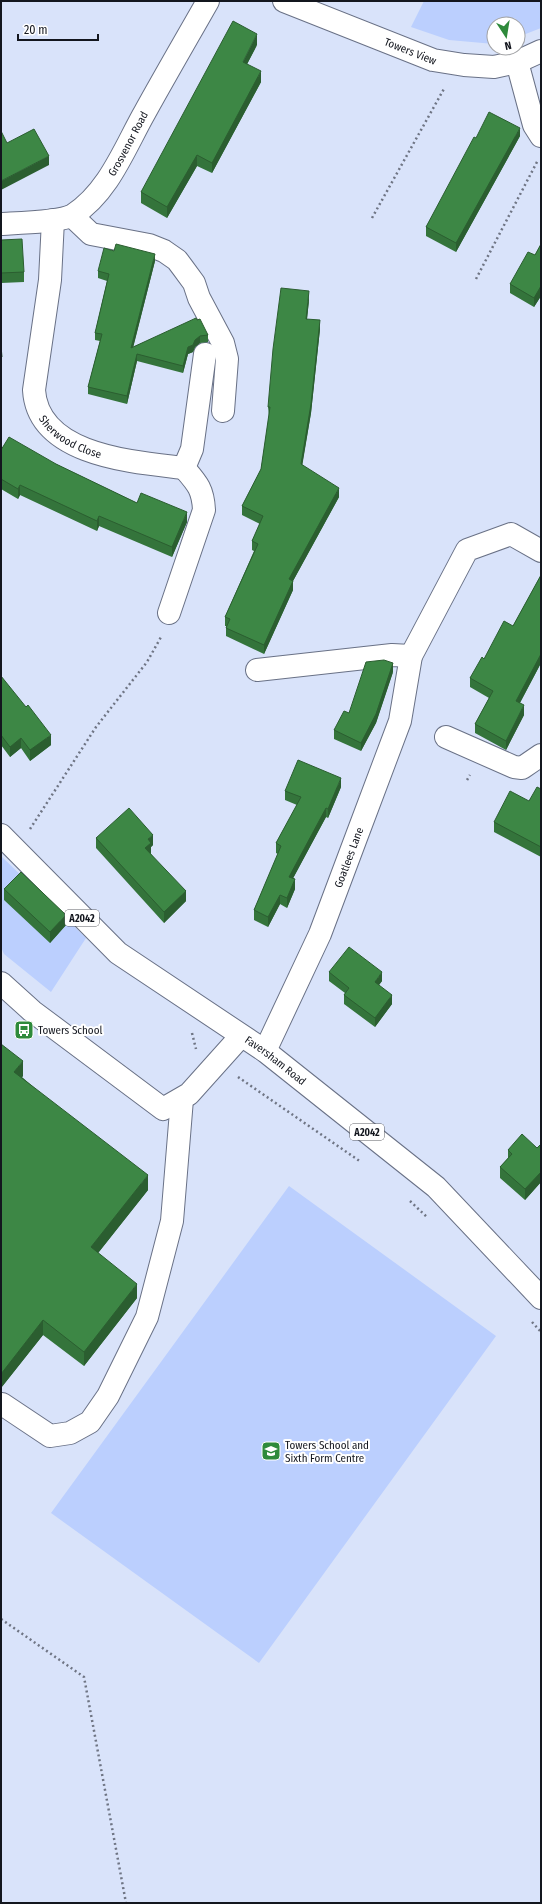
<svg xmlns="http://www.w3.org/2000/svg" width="542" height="1904" font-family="'Fira Sans Condensed',sans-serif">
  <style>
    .green { fill: #bbcffe }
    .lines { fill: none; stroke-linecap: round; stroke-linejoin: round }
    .minor-casing { stroke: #697186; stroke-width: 24 }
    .major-casing { stroke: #697186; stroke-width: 24 }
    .path { stroke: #6f7584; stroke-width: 2.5; stroke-dasharray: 2 3; stroke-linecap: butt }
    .minor { stroke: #fff; stroke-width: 22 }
    .major { stroke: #fff; stroke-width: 22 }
    .wall { fill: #34743b }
    .shaded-wall { fill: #2b5e30 }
    .building { fill: #3d8745; stroke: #2b5e30 }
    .labels { text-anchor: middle; stroke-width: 4; stroke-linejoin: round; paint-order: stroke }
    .shield { fill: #fff; stroke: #5a5c62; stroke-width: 1 }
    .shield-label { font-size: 10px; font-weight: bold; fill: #13161e }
    .street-label { font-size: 11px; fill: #13161e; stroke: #fff }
    .poi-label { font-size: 11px; fill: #13161e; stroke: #fff; text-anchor: start }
  </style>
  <rect width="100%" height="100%" fill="#d9e3fa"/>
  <path class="green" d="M 424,1 L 541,1 L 541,28 L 518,37 L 518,24 L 494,24 L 494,44 L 449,40 L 411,27 Z
    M 1,856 L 86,938 L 51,992 L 4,954 L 1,947 Z
    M 289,1186 L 496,1336 L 259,1663 L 51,1513 Z"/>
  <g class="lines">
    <defs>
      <g id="minor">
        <path id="s1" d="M 284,1 L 433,60 L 464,65 L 494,67 L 517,62 L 541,51"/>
        <path d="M 517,62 L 534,125 L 541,136"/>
        <path d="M 72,216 L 91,234 L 149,245 L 164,251 L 177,260 L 183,268 L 194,283 L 199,298 L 223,343 L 227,359 L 223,411"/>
        <path id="s2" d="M 53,220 L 50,280 L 34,390 C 38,456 134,462 184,468"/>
        <path id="s3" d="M 1,224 C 17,223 61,222 73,215 C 109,192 125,147 145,112 C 166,74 187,38 208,1"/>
        <path d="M 184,468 L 192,449 L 205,354"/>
        <path d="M 169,613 L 204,510 C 203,489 197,483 184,468"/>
        <path d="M 257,670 L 392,655 L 411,656"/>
        <path d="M 446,737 L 514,767 L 522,768 L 541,755"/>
        <path d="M 1,983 L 32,1011 L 163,1109 L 189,1094 L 241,1036"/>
        <path id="s4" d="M 265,1051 L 320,934 L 356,838 L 400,721 L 411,656 L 467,550 L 511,534 L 541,551"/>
        <path d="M 2,1404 L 50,1436 L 70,1433 L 90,1422 L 108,1396 L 147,1317 L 172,1221 L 182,1099"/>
      </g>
      <g id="major">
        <path id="s5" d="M 1,835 L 118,953 L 265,1051 L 436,1187 L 541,1298"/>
      </g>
    </defs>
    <use href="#minor" class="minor-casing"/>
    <use href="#major" class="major-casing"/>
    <path class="path" d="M 372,218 L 445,87
      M 476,279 L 538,160
      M 467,780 L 470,775
      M 30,829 L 96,727 L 147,662 L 161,637
      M 192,1033 L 196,1049
      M 238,1077 L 361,1162
      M 410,1201 L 428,1218
      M 532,1322 L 541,1332
      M 1,1619 L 84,1677 L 126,1903"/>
    <use href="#minor" class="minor"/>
    <use href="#major" class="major"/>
  </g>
  <path class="wall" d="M 257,45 L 247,64 L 261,82 L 212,173 L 197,166 L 167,218 L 141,203 L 141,192 Z
    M 520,136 L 456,252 L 426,236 L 426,227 L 476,138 Z
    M 1,240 L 24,272 L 24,282 L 1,283 Z
    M 541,244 L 541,296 L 534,307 L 510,293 L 510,284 L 535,255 Z
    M 155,261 L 133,347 L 197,320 L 208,335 L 208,342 L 200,343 L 195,347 L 193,352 L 188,354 L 183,373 L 137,361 L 127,404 L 88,394 L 88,387 L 100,341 L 95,340 L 95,333 L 107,281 L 98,278 L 98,271 Z
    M 309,300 L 307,319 L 320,329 L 311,413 L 302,465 L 339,497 L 293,581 L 293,590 L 264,654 L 226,636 L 226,626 L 225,626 L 225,617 L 254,551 L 252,550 L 252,541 L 260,524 L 242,515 L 242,506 L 261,469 L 269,416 L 268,407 Z
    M 1,346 L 2,357 L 2,365 L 1,365 Z
    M 1,450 L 56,464 L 137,503 L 187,522 L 172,557 L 99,526 L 97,531 L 20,495 L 18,499 L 1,489 Z
    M 541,575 L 541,663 L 520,703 L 524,715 L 506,750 L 475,733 L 475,724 L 489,698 L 470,687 L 470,678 L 484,659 L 513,626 Z
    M 393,672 L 376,723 L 361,751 L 334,739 L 334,730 L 349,713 Z
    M 1,676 L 51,745 L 30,761 L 21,748 L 10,757 L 1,745 Z
    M 341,787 L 328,818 L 326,817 L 293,878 L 295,889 L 287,908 L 280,904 L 268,927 L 254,920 L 254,910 L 278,854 L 276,853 L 276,843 L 297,805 L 285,800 L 285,791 Z
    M 541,789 L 541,857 L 494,832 L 494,822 L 529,801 Z
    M 96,838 L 153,845 L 151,847 L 151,854 L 186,901 L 164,923 L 96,848 Z
    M 4,889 L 66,925 L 50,943 L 4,900 Z
    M 329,972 L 382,981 L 379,985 L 392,1004 L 375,1027 L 344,1004 L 344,995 L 345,993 L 329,981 Z
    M 1,1044 L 23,1076 L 22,1077 L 148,1190 L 98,1253 L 137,1298 L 84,1366 L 43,1335 L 1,1388 Z
    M 541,1144 L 541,1182 L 525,1200 L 500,1178 L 500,1167 L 508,1158 L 508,1150 L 537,1148 Z"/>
  <path class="shaded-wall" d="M 257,34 L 257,45 L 243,72 L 243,62 Z
    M 261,71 L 261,82 L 212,173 L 212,163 Z
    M 520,128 L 520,136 L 456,252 L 456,243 Z
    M 197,155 L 197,166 L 167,218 L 167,207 Z
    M 49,156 L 49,165 L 1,190 L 1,181 Z
    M 155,254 L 155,261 L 131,356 L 131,348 Z
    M 541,286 L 541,296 L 534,307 L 534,298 Z
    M 309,291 L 309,300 L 306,328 L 306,319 Z
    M 320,320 L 320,329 L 311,413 L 301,473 L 301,464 Z
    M 200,336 L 200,343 L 195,347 L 193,352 L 188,354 L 183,373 L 183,366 L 188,347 L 195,340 Z
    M 137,354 L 137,361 L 127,404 L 127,396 Z
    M 20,485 L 20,495 L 18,499 L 18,489 Z
    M 339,488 L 339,497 L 293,581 L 293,590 L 264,654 L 264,645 L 289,579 Z
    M 187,512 L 187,522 L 172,557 L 172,547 Z
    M 99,516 L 99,526 L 97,531 L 97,521 Z
    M 541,654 L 541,663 L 516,710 L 516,701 Z
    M 393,663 L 393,672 L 376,723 L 361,751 L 361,743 Z
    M 524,705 L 524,715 L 506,750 L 506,741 Z
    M 51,735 L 51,745 L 30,761 L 30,750 Z
    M 21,738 L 21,748 L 10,757 L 10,747 Z
    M 341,778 L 341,787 L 328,818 L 328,809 Z
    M 326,808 L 326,817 L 289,886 L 289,877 Z
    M 153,835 L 153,845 L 151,847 L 151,853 L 145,858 L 145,848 L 148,839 Z
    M 295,879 L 295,889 L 287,908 L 287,898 Z
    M 186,891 L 186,901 L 164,923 L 164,912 Z
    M 280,895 L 280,904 L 268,927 L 268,917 Z
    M 66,915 L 66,925 L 50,943 L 50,932 Z
    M 382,972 L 382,981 L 375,990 L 375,982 Z
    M 392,995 L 392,1004 L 375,1027 L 375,1018 Z
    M 23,1061 L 23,1076 L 14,1086 L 14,1072 Z
    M 541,1172 L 541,1182 L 525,1200 L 525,1189 Z
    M 148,1175 L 148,1190 L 91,1262 L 91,1247 Z
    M 137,1284 L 137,1298 L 84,1366 L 84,1352 Z
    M 43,1320 L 43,1335 L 1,1388 L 1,1374 Z"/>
  <path class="building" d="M 233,21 L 257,34 L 243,62 L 261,71 L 212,163 L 197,155 L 167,207 L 141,192 Z
    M 489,112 L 520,128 L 456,243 L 426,227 L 474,137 L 476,138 Z
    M 34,129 L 49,156 L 1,181 L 1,131 L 7,143 Z
    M 22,239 L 24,272 L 1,273 L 1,240 Z
    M 116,244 L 155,254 L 131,348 L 196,318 L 197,320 L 200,319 L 208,335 L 200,336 L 195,340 L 193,345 L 188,347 L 183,366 L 137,354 L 127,396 L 88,387 L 102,334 L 95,333 L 109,274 L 98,271 L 104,248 L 114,251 Z
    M 541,244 L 541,286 L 534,298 L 510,284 L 528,252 L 535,255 Z
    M 281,288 L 309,291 L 306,319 L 320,320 L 311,404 L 301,464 L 339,488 L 289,579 L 293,581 L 264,645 L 226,628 L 230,619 L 225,617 L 258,544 L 252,541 L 263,516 L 242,506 L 261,469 L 270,407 L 268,407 L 273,349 Z
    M 1,346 L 2,357 L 1,357 Z
    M 9,437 L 56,464 L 137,503 L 141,493 L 187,512 L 172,547 L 99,516 L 97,521 L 20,485 L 18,489 L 1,479 L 1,450 Z
    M 541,575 L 541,654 L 516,701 L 524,705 L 506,741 L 475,724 L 493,691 L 470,678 L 482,657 L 484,659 L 504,621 L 513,626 Z
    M 384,660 L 393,663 L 376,714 L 361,743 L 334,730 L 344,711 L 349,713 L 366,662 Z
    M 1,676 L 26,707 L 28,705 L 51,735 L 30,750 L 21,738 L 10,747 L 1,735 Z
    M 298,760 L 341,778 L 328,809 L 326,808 L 289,877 L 295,879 L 287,898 L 280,895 L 268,917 L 254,910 L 281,846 L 276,843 L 301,797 L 285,791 Z
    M 537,787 L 541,789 L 541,847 L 494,822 L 510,791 L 529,801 Z
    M 129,808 L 153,835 L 148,839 L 151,843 L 145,848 L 186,891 L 164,912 L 96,838 Z
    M 21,872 L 66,915 L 50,932 L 4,889 Z
    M 349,947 L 382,972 L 375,982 L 392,995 L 375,1018 L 344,995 L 349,988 L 329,972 Z
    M 1,1044 L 23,1061 L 14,1072 L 148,1175 L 91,1247 L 137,1284 L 84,1352 L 43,1320 L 1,1374 Z
    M 522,1134 L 537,1148 L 541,1144 L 541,1172 L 525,1189 L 500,1167 L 512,1154 L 508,1150 Z"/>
  <defs>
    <symbol id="bus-square" viewBox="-11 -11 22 22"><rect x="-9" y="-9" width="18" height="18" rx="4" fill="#2e8a3b" stroke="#fff"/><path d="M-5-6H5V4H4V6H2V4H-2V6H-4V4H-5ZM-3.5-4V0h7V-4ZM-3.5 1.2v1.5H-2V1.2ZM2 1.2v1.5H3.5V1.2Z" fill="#fff"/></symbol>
    <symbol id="school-square" viewBox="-11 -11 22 22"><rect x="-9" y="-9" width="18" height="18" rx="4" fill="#2e8a3b" stroke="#fff"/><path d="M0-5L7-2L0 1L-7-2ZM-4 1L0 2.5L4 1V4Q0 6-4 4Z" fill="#fff"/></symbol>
  </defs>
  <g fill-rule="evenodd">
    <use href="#bus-square" x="13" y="1019" width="22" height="22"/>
    <use href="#school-square" x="260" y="1440" width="22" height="22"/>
  </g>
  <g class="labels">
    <g class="shield">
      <rect x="65" y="910" width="34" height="16" rx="3"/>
      <rect x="350" y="1124" width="34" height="16" rx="3"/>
    </g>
    <g class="shield-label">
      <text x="82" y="922">A2042</text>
      <text x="367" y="1136">A2042</text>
    </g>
    <g class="street-label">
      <text dy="4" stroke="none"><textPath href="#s1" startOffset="136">Towers View</textPath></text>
      <text dy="4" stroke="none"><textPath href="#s3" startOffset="164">Grosvenor Road</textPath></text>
      <text dy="4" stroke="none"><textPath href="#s2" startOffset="235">Sherwood Close</textPath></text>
      <text dy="4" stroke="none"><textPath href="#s4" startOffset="211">Goatlees Lane</textPath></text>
      <text dy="4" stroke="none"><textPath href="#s5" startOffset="357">Faversham Road</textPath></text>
    </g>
    <g class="poi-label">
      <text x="38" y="1034">Towers School</text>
      <text x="285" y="1449">Towers School and<tspan x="285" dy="13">Sixth Form Centre</tspan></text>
    </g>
  </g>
  <rect width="542" height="1904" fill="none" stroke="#13161e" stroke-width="4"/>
  <g transform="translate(506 36) rotate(168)"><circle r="19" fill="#ffffff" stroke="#a1a2a5"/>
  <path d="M0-3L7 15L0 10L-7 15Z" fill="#2e8a3b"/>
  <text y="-6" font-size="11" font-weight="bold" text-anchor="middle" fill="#13161e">N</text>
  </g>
  <path d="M18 34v6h80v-6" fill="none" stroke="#13161e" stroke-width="2"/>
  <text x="24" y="34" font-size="12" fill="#13161e" stroke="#ffffff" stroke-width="3" paint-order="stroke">20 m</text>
</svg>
